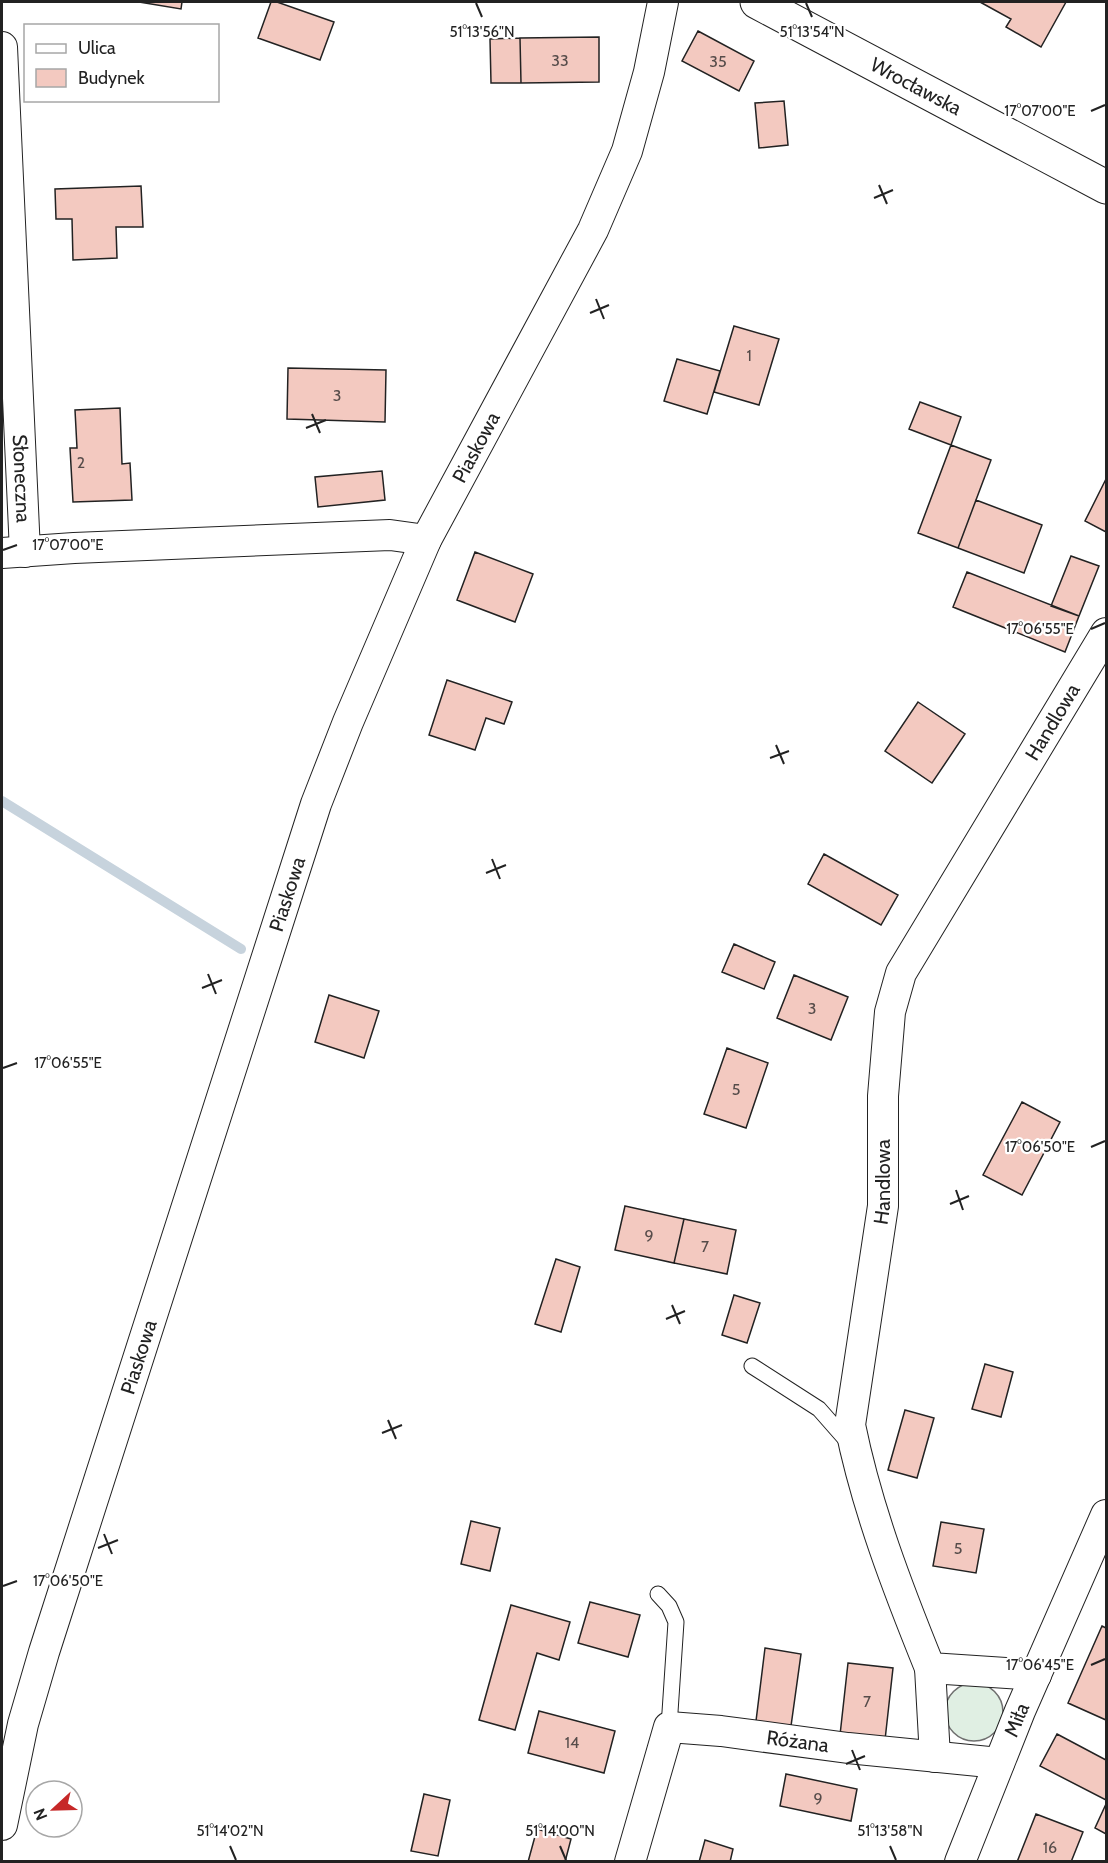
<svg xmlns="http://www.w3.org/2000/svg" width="1108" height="1863" font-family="Cabin,sans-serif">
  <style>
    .green { fill: #e0efe3; stroke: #6f6f6f; stroke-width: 1.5 }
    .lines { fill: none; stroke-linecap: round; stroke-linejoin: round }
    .stream { stroke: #c7d3dd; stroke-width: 10 }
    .building { fill: #f3c9c0; stroke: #222; stroke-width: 1.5 }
    .lane-casing { stroke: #222; stroke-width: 17 }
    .street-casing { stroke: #222; stroke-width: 32 }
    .secondary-casing { stroke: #222; stroke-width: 35 }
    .lane { stroke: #fff; stroke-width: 15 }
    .street { stroke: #fff; stroke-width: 30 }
    .secondary { stroke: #fff; stroke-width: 33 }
    .ticks { fill: none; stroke: #222; stroke-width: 2 }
    .labels { text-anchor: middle; stroke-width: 4.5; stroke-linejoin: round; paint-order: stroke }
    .number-label { font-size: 16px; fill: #564c4a }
    .street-label { font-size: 20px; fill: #222; stroke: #fff }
    .ticks-label { font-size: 15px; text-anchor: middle; fill: #222; stroke: #fff; stroke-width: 4.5; stroke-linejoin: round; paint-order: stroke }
  </style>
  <rect width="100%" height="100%" fill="#fff"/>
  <path class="green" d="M945 1712a29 29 0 1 1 58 0a29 29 0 1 1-58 0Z"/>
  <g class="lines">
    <path class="stream" d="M 2,801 L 241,949"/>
  </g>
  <path class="building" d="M 139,2 L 182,2 L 181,9 Z
    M 271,2 L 277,2 L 334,22 L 320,60 L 258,38 Z
    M 980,2 L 1066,2 L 1041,47 L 1006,27 L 1011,19 Z
    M 698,31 L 754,61 L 739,91 L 682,61 Z
    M 599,37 L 599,82 L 521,83 L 520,38 Z
    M 520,38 L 521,83 L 491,83 L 490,39 Z
    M 784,101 L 788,145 L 759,148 L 755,103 Z
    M 141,186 L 143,227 L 116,227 L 117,258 L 73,260 L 72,219 L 56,219 L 55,189 Z
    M 734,326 L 779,339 L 759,405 L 714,392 Z
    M 677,359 L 720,371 L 707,414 L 664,401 Z
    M 288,368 L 386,370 L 385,422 L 287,419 Z
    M 920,402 L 961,417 L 951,445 L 909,429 Z
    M 120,408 L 122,464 L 130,463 L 132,500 L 73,502 L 70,448 L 77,448 L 75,410 Z
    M 951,445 L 991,460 L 958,548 L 918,533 Z
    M 382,471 L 385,500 L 318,507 L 315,477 Z
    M 1106,479 L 1106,532 L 1085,521 Z
    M 976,500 L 1042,525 L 1024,573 L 958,548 Z
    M 475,552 L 533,574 L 515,622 L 457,600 Z
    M 1071,556 L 1099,566 L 1079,616 L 1051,606 Z
    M 967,572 L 1079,616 L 1065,652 L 953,607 Z
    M 447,680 L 512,702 L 504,724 L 486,718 L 475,750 L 429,735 Z
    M 918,702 L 965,734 L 932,783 L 885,751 Z
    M 824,854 L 898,895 L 881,925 L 808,884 Z
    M 734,944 L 775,962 L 764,989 L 722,972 Z
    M 794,975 L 848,997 L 831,1040 L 777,1018 Z
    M 329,995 L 379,1011 L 364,1058 L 315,1042 Z
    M 727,1048 L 768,1063 L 746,1128 L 704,1114 Z
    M 1022,1102 L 1060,1122 L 1022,1195 L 983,1175 Z
    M 625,1206 L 684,1219 L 674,1263 L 615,1250 Z
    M 684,1219 L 736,1230 L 727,1274 L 674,1263 Z
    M 556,1259 L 580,1267 L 561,1332 L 535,1324 Z
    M 734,1295 L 760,1303 L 747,1343 L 722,1335 Z
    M 985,1364 L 1013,1372 L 1001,1417 L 972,1409 Z
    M 905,1410 L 934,1418 L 917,1478 L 888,1470 Z
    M 471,1521 L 500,1528 L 490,1571 L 461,1564 Z
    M 941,1522 L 984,1529 L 976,1573 L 933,1566 Z
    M 590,1602 L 640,1615 L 628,1657 L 578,1643 Z
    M 511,1605 L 570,1622 L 559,1660 L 537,1653 L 515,1730 L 479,1720 Z
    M 1102,1626 L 1106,1628 L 1106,1720 L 1068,1703 Z
    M 765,1648 L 801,1654 L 791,1726 L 756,1721 Z
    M 848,1663 L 893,1668 L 885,1740 L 840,1735 Z
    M 539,1711 L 615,1731 L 604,1773 L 528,1753 Z
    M 1057,1734 L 1106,1760 L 1106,1800 L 1040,1766 Z
    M 786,1774 L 857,1789 L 851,1821 L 780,1806 Z
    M 424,1794 L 450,1800 L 438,1856 L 411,1851 Z
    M 1106,1804 L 1106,1834 L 1095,1828 Z
    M 1036,1814 L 1083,1832 L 1071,1862 L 1017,1862 Z
    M 537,1829 L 571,1839 L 565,1862 L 528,1862 Z
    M 705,1840 L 733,1849 L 730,1862 L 699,1862 Z"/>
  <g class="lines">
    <defs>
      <path id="lane" d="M 752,1366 L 819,1409 L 848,1442
        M 658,1594 L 669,1606 L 676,1622 L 669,1727"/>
      <g id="street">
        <path id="s1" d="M 2,47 L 25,552"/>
        <path d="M 2,553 L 74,548 L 390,535 L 426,540"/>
        <path d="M 930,1668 L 935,1757"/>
        <path id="s2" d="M 1036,1675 L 930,1668 C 898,1589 867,1509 850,1425 L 883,1206 L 883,1096 L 890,1012 L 901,973 L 1106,633"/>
        <path id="s3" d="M 2,1825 L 23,1724 L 44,1652 L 316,804 L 348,722 L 426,540 L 593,230 L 627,151 L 649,72 L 663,2"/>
        <path id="s4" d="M 630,1862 L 669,1727 L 721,1731 L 848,1748 L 999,1763"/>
        <path id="s5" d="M 960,1862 L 1020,1711 L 1106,1515"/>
      </g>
      <g id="secondary">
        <path id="s6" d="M 757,2 L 1106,187"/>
      </g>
    </defs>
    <use href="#lane" class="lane-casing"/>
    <use href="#street" class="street-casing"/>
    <use href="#secondary" class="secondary-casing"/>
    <use href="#lane" class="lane"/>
    <use href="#street" class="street"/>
    <use href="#secondary" class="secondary"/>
  </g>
  <path class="ticks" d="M 476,3 L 482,17M 806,3 L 812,17M 1091,111 L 1105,105M 879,185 L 887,204M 874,198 L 893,190M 596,299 L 604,319M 590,313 L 609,305M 312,414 L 320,433M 306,428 L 326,420M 3,550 L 17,545M 1091,629 L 1105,623M 776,745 L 784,764M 770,758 L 789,751M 492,859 L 500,879M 486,873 L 506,865M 208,974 L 216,994M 202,988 L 222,980M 3,1068 L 17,1063M 1091,1147 L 1105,1141M 956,1190 L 963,1210M 950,1204 L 969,1196M 672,1305 L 680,1324M 666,1319 L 685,1311M 388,1420 L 396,1439M 382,1433 L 402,1425M 104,1534 L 112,1554M 98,1548 L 118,1540M 3,1586 L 17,1581M 1091,1665 L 1105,1659M 852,1750 L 860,1770M 846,1764 L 865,1756M 230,1846 L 236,1860M 560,1846 L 566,1860M 890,1846 L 896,1860"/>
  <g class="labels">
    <g class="number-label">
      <text x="560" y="66">33</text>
      <text x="718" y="67">35</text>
      <text x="749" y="361">1</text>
      <text x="337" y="401">3</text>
      <text x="81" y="468">2</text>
      <text x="812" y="1014">3</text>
      <text x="736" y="1095">5</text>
      <text x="649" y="1241">9</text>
      <text x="705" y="1252">7</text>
      <text x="958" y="1554">5</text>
      <text x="867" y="1707">7</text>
      <text x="572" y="1748">14</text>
      <text x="818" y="1804">9</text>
      <text x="1050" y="1853">16</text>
    </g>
    <g class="street-label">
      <text dy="7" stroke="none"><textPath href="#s6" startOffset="180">Wrocławska</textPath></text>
      <text dy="7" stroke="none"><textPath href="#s3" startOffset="1460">Piaskowa</textPath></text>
      <text dy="7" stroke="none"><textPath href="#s1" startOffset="432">Słoneczna</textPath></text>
      <text dy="7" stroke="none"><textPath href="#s2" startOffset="1112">Handlowa</textPath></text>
      <text dy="7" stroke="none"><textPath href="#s3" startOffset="974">Piaskowa</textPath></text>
      <text dy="7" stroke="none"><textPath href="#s2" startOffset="608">Handlowa</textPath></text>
      <text dy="7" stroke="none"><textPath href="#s3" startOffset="488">Piaskowa</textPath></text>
      <text dy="7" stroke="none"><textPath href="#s5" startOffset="153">Miła</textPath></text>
      <text dy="7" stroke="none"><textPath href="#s4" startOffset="270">Różana</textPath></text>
    </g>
  </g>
  <g class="ticks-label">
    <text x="482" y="37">51°13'56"N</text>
    <text x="812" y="37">51°13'54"N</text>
    <text x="1040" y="116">17°07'00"E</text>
    <text x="68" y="550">17°07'00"E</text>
    <text x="1040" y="634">17°06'55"E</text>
    <text x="68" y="1068">17°06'55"E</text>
    <text x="1040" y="1152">17°06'50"E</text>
    <text x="68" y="1586">17°06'50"E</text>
    <text x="1040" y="1670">17°06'45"E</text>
    <text x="230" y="1836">51°14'02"N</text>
    <text x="560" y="1836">51°14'00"N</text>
    <text x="890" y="1836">51°13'58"N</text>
  </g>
  <rect width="1108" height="1863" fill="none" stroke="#222222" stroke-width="6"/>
  <rect x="24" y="24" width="195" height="78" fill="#ffffff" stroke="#a7a7a7" stroke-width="1.5"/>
  <rect x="36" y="44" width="30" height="9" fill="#ffffff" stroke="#a7a7a7" stroke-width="1.5"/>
  <text x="78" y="54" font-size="18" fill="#222222">Ulica</text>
  <rect x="36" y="69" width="30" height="18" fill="#f3c9c0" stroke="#a7a7a7" stroke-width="1.5"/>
  <text x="78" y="84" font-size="18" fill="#222222">Budynek</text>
  <g transform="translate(54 1809) rotate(248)"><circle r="28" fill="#ffffff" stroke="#a7a7a7" stroke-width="1.5"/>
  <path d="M0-4.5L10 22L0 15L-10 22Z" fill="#c62828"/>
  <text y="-9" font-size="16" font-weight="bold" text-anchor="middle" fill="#222222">N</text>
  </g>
</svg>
